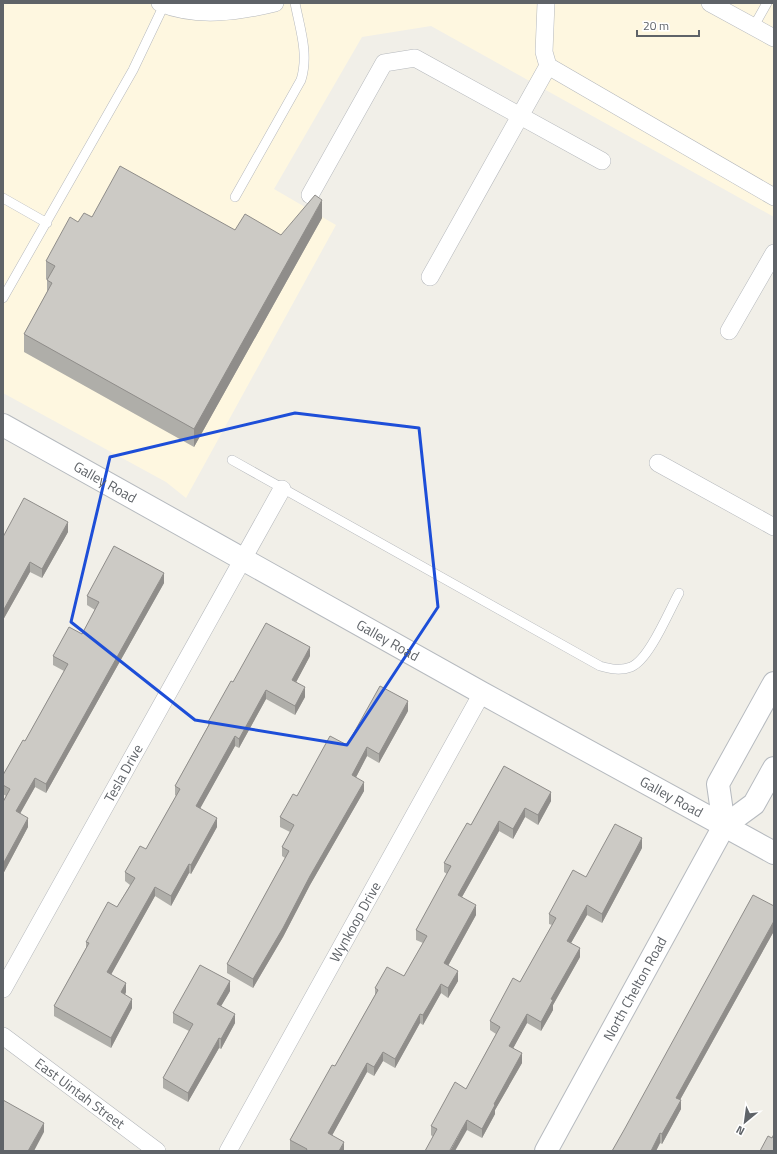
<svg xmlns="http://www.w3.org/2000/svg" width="777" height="1154" font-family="'Titillium Web',sans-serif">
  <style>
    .commercial { fill: #fef7e0 }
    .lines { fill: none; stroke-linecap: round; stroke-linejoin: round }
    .service-casing { stroke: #b5b8bc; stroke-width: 10 }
    .minor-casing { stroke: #b5b8bc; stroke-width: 18 }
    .secondary-casing { stroke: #b6babf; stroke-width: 24 }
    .service { stroke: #fff; stroke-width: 9 }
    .minor { stroke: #fff; stroke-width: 17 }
    .secondary { stroke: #fff; stroke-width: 22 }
    .wall { fill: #afaea9 }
    .shaded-wall { fill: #8f8d8a }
    .building { fill: #cccac5; stroke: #8f8d8a }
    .marked { fill: none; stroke: #1d4ed8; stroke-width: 3; stroke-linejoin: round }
    .labels { text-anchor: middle; stroke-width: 4; stroke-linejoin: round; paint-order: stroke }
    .street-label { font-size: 14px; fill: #5f6368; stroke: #fff }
  </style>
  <rect width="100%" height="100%" fill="#f1efe8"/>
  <path class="commercial" d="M 3,3 L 774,3 L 774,217 L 431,26 L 362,37 L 274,189 L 336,225 L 186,498 L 166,482 L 3,393 Z"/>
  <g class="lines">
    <defs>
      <path id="service" d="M 754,26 L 767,3
        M 235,197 L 301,80 C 309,54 300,29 295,3
        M 3,198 L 47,223
        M 3,298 L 133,70 L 164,5
        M 232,460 L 600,666 C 611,669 620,671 631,667 C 649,660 669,611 679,593"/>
      <g id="minor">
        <path d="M 160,3 C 196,18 238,12 275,3"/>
        <path d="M 546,3 L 544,52 L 548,66 L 774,197"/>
        <path d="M 710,3 L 774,38"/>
        <path d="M 310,195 L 384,63 L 415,58 L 602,161"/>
        <path d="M 430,277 L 548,66"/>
        <path d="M 729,331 L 774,253"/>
        <path d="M 658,463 L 774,527"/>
        <path id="s1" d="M 3,989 L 282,489"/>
        <path id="s2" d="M 3,1036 L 157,1151"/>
        <path id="s3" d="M 228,1151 L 482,693"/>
      </g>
      <g id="secondary">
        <path id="s4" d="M 3,425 L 482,693 L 774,853"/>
        <path d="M 724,826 L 718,784 L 774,683"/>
        <path id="s5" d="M 546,1151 L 724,826 L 754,804 L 774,768"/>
      </g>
    </defs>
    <use href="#service" class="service-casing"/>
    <use href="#minor" class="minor-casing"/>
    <use href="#secondary" class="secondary-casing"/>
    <use href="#service" class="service"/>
    <use href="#minor" class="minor"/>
    <use href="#secondary" class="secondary"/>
  </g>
  <path class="wall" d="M 92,217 L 281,235 L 322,218 L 194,447 L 24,352 L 24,334 L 47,292 L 47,280 L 46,279 L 46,261 L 78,222 Z
    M 68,532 L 42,578 L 30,572 L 3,620 L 3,537 Z
    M 164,583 L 46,793 L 35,787 L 20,813 L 28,827 L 3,874 L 3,802 L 6,796 L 3,794 L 3,775 L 25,741 L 64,671 L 53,665 L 53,656 L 82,634 L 95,610 L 87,605 L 87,596 Z
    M 310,656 L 296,682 L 305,697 L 295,715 L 266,699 L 239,748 L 235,746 L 200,808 L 217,827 L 191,874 L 189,873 L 171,906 L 155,896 L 111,974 L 126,992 L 125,995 L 132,1008 L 111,1048 L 54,1016 L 54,1006 L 86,948 L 86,942 L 117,907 L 130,885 L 125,881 L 125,872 L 146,849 L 176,796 L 175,795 L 175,786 L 208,726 L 208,722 L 233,682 Z
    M 408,711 L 379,763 L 367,756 L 356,777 L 364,791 L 310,885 L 283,937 L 253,988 L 227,973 L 227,964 L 285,858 L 282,856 L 282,847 L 290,832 L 280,827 L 280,817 L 297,796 L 347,745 Z
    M 504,766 L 551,801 L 538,825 L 525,817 L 513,839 L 499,831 L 462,897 L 476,915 L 448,966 L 458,981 L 448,998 L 441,993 L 423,1025 L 420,1023 L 395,1068 L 383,1061 L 374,1076 L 367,1072 L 332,1135 L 344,1151 L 293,1151 L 290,1150 L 290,1140 L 335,1066 L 375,995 L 375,988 L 404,976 L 423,943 L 416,940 L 416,930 L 447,874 L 444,872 L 444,863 L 471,825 Z
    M 642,848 L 602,923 L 587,915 L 571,943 L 580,957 L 553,1005 L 553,1010 L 541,1031 L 527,1023 L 513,1048 L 522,1063 L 495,1110 L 495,1114 L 482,1138 L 467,1130 L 433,1137 L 431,1135 L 431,1126 L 466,1089 L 496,1034 L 490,1030 L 490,1021 L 520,982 L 552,925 L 549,924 L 549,914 L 586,877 Z
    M 774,906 L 774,931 L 680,1100 L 681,1109 L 662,1144 L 660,1143 L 656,1151 L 612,1151 Z
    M 230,991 L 221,1006 L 235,1023 L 221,1049 L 219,1048 L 188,1102 L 163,1088 L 163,1078 L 189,1031 L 173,1023 L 173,1013 Z"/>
  <path class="shaded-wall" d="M 322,200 L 322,218 L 194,447 L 194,429 Z
    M 68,522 L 68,532 L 42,578 L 42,569 Z
    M 30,562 L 30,572 L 3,620 L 3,611 Z
    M 164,573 L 164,583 L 46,793 L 46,784 Z
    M 310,647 L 310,656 L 292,690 L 292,680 Z
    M 305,687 L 305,697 L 295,715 L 295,706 Z
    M 266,690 L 266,699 L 239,748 L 239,739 Z
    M 408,701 L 408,711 L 379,763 L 379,754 Z
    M 235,736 L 235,746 L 196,816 L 196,806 Z
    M 367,747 L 367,756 L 352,785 L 352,775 Z
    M 35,778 L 35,787 L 16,821 L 16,811 Z
    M 364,782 L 364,791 L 310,885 L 283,937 L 253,988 L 253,979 L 310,876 Z
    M 551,792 L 551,801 L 538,825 L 538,815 Z
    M 525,808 L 525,817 L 513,839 L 513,829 Z
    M 28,818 L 28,827 L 3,874 L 3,864 Z
    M 217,818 L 217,827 L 191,874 L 191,865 Z
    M 499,821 L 499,831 L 458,904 L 458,895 Z
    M 642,838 L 642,848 L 602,923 L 602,914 Z
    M 189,864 L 189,873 L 171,906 L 171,896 Z
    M 155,887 L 155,896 L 107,982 L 107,972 Z
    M 476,905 L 476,915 L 444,973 L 444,963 Z
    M 587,905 L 587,915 L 567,950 L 567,941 Z
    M 774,921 L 774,931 L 676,1107 L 676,1098 Z
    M 580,948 L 580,957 L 553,1005 L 553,1010 L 541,1031 L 541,1022 L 551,999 Z
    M 458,971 L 458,981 L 448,998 L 448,988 Z
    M 230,981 L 230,991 L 217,1013 L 217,1004 Z
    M 126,983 L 126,992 L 121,1002 L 121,992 Z
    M 441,984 L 441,993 L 423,1025 L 423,1015 Z
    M 132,999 L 132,1008 L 111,1048 L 111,1038 Z
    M 235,1014 L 235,1023 L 221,1049 L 221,1039 Z
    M 420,1014 L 420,1023 L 395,1068 L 395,1059 Z
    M 527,1014 L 527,1023 L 509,1056 L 509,1046 Z
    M 219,1038 L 219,1048 L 188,1102 L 188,1093 Z
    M 383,1052 L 383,1061 L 374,1076 L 374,1067 Z
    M 522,1053 L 522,1063 L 495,1110 L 495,1114 L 482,1138 L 482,1129 L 494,1104 Z
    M 367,1063 L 367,1072 L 328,1143 L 328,1133 Z
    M 681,1100 L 681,1109 L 662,1144 L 662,1134 Z
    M 467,1120 L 467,1130 L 455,1151 L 450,1151 Z
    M 44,1123 L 44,1132 L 34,1151 L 28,1151 Z
    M 660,1133 L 660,1143 L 656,1151 L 651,1151 Z
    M 344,1142 L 344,1151 L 339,1151 Z"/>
  <path class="building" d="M 120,166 L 235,230 L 245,214 L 281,235 L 315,195 L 322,200 L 194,429 L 24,334 L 52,283 L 47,280 L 55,266 L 46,261 L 70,217 L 78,222 L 84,213 L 92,217 Z
    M 24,498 L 68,522 L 42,569 L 30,562 L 3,611 L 3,537 Z
    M 114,546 L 164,573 L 46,784 L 35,778 L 16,811 L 28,818 L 3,864 L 3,802 L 10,789 L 3,785 L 3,775 L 23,740 L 25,741 L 68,664 L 53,656 L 69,627 L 82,634 L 99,602 L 87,596 Z
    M 266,623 L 310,647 L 292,680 L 305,687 L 295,706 L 266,690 L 239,739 L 235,736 L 196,806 L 217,818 L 191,865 L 189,864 L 171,896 L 155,887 L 107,972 L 126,983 L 121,992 L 132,999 L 111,1038 L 54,1006 L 89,943 L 86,942 L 108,902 L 117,907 L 135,878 L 125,872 L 140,846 L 146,849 L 180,789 L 175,786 L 210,723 L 208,722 L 231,681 L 233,682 Z
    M 380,686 L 408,701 L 379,754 L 367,747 L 352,775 L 364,782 L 310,876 L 283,928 L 253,979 L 227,964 L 289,851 L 282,847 L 294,825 L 280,817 L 293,794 L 297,796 L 330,736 L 347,745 Z
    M 504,766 L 551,792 L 538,815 L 525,808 L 513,829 L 499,821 L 458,895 L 476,905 L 444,963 L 458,971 L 448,988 L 441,984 L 423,1015 L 420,1014 L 395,1059 L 383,1052 L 374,1067 L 367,1063 L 328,1133 L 344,1142 L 339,1151 L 306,1151 L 307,1149 L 290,1140 L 332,1065 L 335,1066 L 378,990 L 375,988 L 387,967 L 404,976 L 427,936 L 416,930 L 451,866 L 444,863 L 467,823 L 471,825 Z
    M 615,824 L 642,838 L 602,914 L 587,905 L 567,941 L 580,948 L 551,999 L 553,1000 L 541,1022 L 527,1014 L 509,1046 L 522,1053 L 494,1104 L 495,1105 L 482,1129 L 467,1120 L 450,1150 L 451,1151 L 425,1151 L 437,1129 L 431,1126 L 455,1082 L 466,1089 L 500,1027 L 490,1021 L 513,978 L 520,982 L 556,918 L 549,914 L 573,870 L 586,877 Z
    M 753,895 L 774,906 L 774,921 L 676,1098 L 681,1100 L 662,1134 L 660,1133 L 651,1151 L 612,1151 L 624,1130 Z
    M 200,965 L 230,981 L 217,1004 L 235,1014 L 221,1039 L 219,1038 L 188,1093 L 163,1078 L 193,1024 L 173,1013 Z
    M 3,1100 L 44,1123 L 28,1151 L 3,1151 Z
    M 774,1134 L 774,1151 L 760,1151 L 768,1136 L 772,1138 Z"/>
  <path class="marked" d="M 295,413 L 419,428 L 438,607 L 347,745 L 195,720 L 71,622 L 110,457 Z"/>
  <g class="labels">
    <g class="street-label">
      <text dy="5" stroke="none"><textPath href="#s4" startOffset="117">Galley Road</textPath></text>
      <text dy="5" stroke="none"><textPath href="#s4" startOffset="441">Galley Road</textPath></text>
      <text dy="5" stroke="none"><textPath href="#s1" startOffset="247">Tesla Drive</textPath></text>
      <text dy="5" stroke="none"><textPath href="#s4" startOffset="765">Galley Road</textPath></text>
      <text dy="5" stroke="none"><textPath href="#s3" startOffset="262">Wynkoop Drive</textPath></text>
      <text dy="5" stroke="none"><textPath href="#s5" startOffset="185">North Chelton Road</textPath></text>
      <text dy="5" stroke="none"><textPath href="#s2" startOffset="96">East Uintah Street</textPath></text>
    </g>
  </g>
  <rect width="777" height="1154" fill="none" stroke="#5f6368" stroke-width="8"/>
  <g transform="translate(745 1122) rotate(209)" stroke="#ffffff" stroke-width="3" paint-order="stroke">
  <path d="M0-3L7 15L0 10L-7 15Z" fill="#5f6368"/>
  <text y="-6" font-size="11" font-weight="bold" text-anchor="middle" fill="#5f6368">N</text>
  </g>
  <path d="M637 30v6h62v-6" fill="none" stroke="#5f6368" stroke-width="2"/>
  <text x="643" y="30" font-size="12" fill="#5f6368" stroke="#ffffff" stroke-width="3" paint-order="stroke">20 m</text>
</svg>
